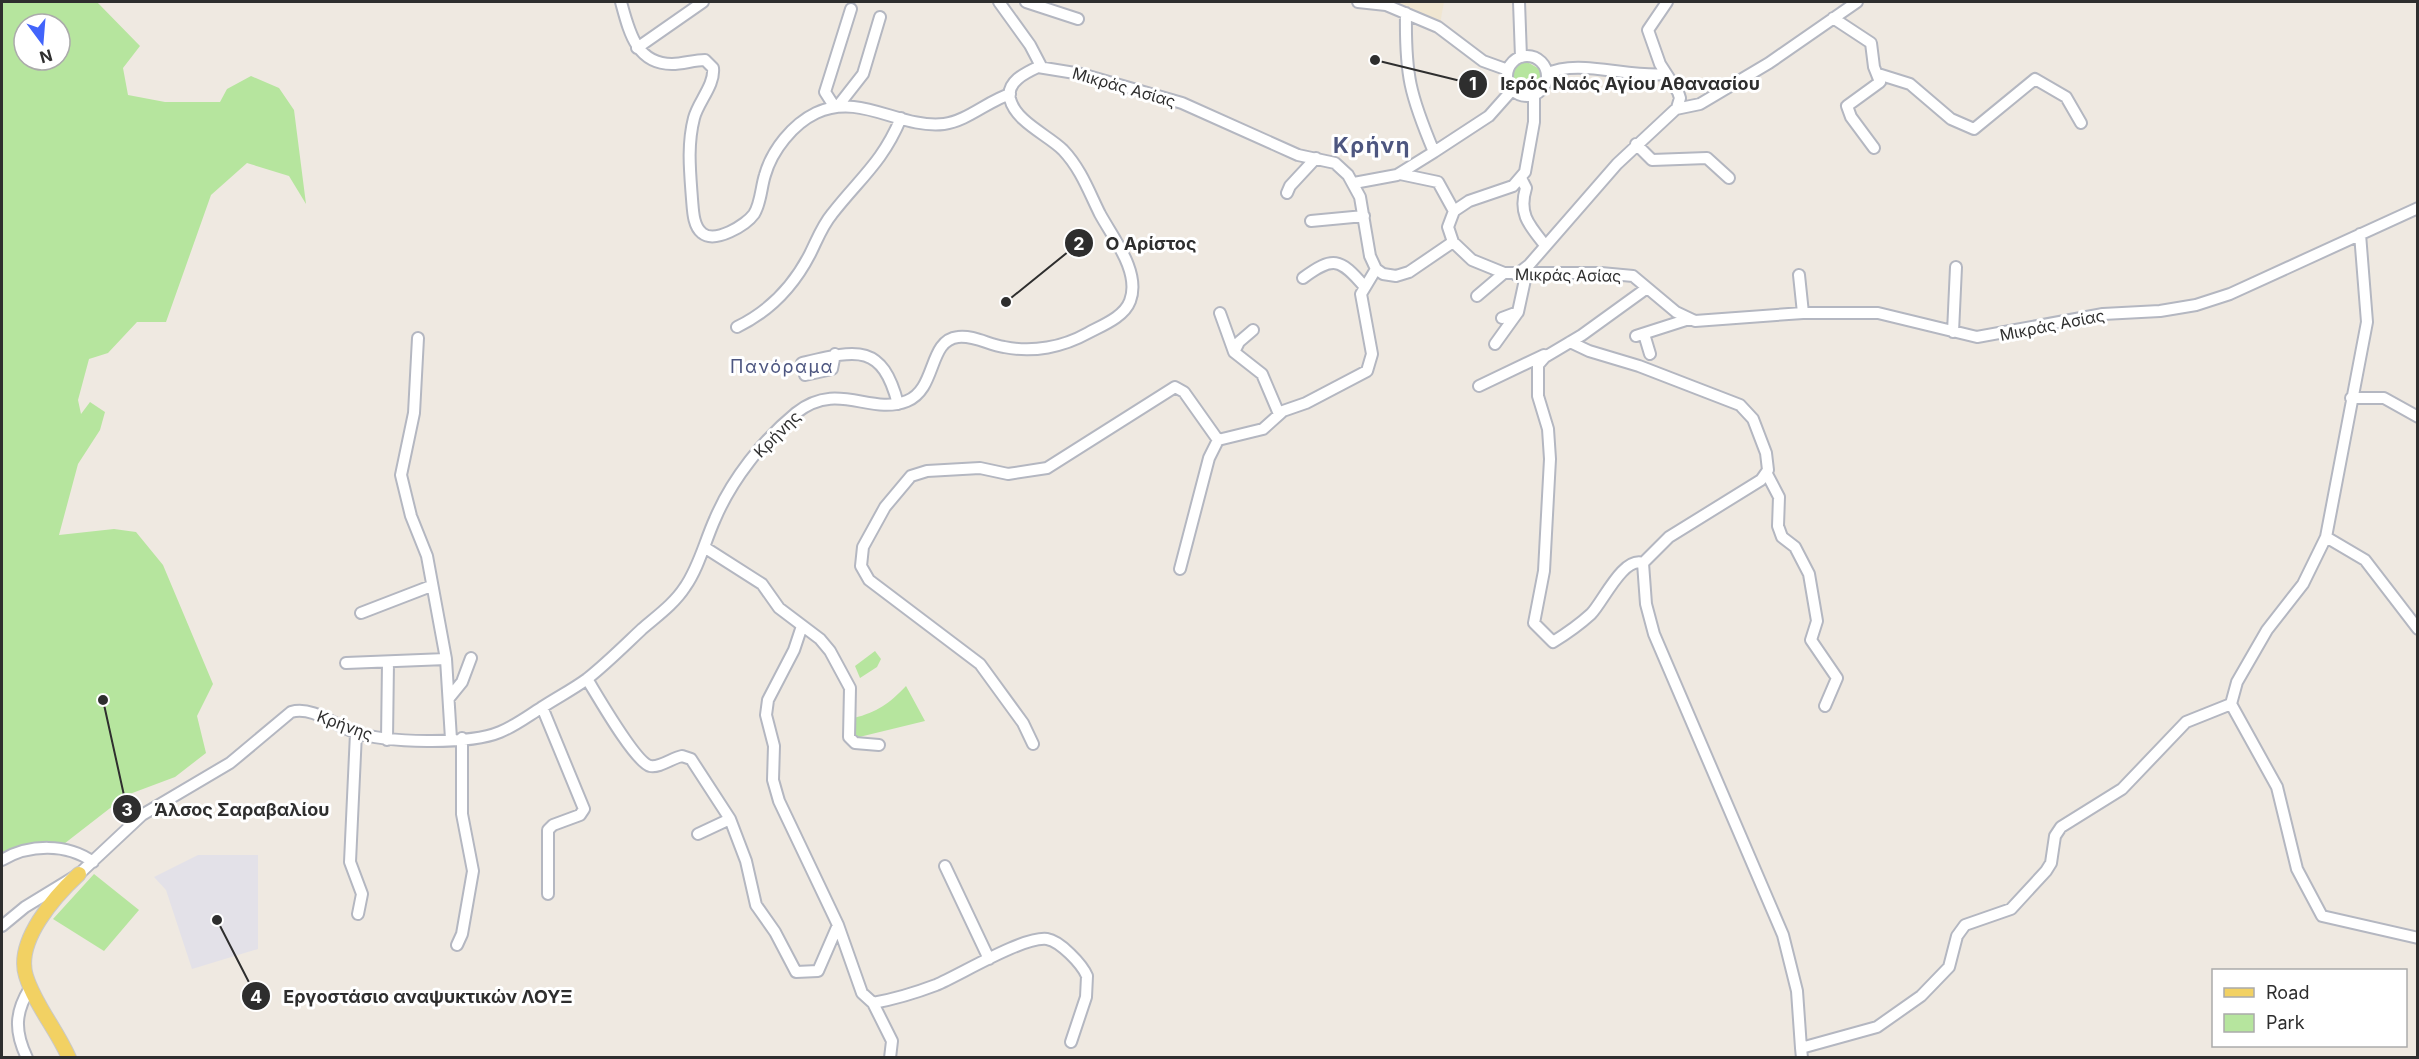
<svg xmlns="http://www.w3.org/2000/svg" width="2419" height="1059" font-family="Inter,sans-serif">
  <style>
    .industrial { fill: #e3e1e8 }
    .education { fill: #f0e6d1 }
    .green { fill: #b6e59e; fill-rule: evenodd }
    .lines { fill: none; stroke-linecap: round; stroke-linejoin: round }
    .minor-casing { stroke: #b4b7c1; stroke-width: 14 }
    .major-casing { stroke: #c9c9c9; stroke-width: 16 }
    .minor { stroke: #fff; stroke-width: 10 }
    .major { stroke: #f2d163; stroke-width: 14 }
    .labels { text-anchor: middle; stroke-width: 6; stroke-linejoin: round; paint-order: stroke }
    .street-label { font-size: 16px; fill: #2e2e2e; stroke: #fff }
    .neighbourhood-label { font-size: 18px; letter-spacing: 1.5px; fill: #4d5680; stroke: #fff }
    .district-label { font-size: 22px; font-weight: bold; letter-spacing: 1.5px; fill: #4d5680; stroke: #fff }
    .leader { fill: none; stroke: #2e2e2e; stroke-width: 2 }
    .callout-dot { fill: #2e2e2e; stroke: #fff; stroke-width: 2 }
    .mark-label { font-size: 18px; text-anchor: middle; font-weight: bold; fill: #fff }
    .callout-label { font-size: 18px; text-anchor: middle; font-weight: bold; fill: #2e2e2e; stroke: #fff; stroke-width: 6; stroke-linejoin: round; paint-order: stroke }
  </style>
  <rect width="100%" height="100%" fill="#efe9e1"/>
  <path class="industrial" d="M 198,855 L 258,855 L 258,949 L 192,969 L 166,890 L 154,877 Z"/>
  <path class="education" d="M 1385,2 L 1444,2 L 1439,29 Z"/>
  <path class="green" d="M 2,2 L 97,2 L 140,46 L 123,68 L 128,95 L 165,102 L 220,102 L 227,89 L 251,76 L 279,88 L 294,110 L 306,204 L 289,176 L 247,163 L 211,195 L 166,322 L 137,322 L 108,353 L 89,359 L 78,400 L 81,414 L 90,402 L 105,412 L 100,430 L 78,464 L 59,535 L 114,529 L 136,532 L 163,565 L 213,684 L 197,716 L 206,753 L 175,777 L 127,795 L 60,847 L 2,852 ZM 24,24 L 60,24 L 60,60 L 24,60 Z
    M 1519,62 L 1529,63 L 1543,71 L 1538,88 C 1522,93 1507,90 1510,69 Z
    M 875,651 L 881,659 L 877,667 L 860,678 L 855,666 Z
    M 906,686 L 925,721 L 851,739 L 854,718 C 877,712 889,704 906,686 Z
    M 94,874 L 139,910 L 104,951 L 53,919 Z"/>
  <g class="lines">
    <defs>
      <path id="minor" d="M 621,2 C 629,31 636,64 672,64 C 683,64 694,60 705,60 L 713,68 C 715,85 698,102 694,118 C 687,145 690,172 692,199 C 693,210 693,226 702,233 C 715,244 746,225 754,214 C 761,203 761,187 765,175 C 772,150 793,124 816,113 C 861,92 899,129 944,124 C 967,121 988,101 1010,94
        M 999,2 L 1030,45 L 1041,66
        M 1026,2 L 1078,19
        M 1358,2 L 1386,5 L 1438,27 L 1483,61 L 1508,70
        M 1519,2 L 1521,57
        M 1833,18 L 1871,43 L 1874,67 L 1880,82 L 1847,106 L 1851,117 L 1874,148
        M 637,48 L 703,2
        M1507 76a20 20 0 1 1 40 0a20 20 0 1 1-40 0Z
        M 1547,74 C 1576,58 1629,78 1666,74
        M 1878,74 L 1910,84 L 1951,119 L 1974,129 L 2035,79 L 2066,97 L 2081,123
        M 834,106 L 825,92 L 851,9
        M 838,106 L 863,74 L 880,17
        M 1676,109 L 1700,104 L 1769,63 L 1857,2
        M 1636,144 L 1652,160 L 1707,158 L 1729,178
        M 1434,152 L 1489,116 L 1513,89
        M 1400,174 L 1438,182 L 1454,211
        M 1521,178 L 1526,188 C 1518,214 1529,225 1545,245
        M 1354,183 L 1397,175 L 1434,152 C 1410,95 1405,75 1406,13
        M 1287,193 L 1290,186 L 1316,158
        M 1311,221 L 1364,216
        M 1453,242 L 1448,227 L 1454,211 L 1469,201 L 1513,186 L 1525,172 L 1534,122 L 1534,94
        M 1516,275 L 1529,265 L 1617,164 L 1677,108 L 1680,98 L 1678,92 L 1660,64 L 1648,30 L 1667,2
        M 1799,275 L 1803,313
        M 1303,278 C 1333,256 1340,258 1364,286
        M 1477,296 L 1504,273
        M 1220,313 L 1234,352 L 1262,374 L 1279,414
        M 1502,318 L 1518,312 L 1526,275
        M 737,327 C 770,311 793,287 810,254 C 817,240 822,226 832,214 C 860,178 882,163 901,118
        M 1953,332 L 1956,267
        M 1644,334 L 1650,354
        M 1636,336 L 1689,319
        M 418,338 L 414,413 L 401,475 L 411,516 L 427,556 L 446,659 L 451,739
        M 1570,342 L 1589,351 L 1639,366 L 1740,405 L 1753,419 L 1766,453 L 1768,470 L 1761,480 L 1669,537 L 1643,563 C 1623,556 1603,602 1591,614 C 1580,624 1566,634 1553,642 L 1534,623 L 1544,571 L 1550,459 L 1548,429 L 1538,396 L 1538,365 L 1545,357 L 1582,335 L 1647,288
        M 1495,344 L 1518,312
        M 1234,352 L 1239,342 L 1253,330
        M 802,363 C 856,350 882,342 898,404
        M 805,375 L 832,369 L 835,354
        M 1479,386 L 1544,355
        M 2351,398 L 2384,398 L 2418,417
        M 1767,474 L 1779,497 L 1778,526 L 1782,537 L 1795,547 L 1809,574 L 1817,621 L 1811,640 L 1837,678 L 1825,706
        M 2326,537 L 2365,560 L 2418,629
        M 704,547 L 762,584 L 779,608 L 820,639 L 830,651 L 850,688 L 849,737 L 855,743 L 879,745
        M 1643,563 L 1646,604 L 1654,634 L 1783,935 L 1797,991 L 1801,1048
        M 1180,569 L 1209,458 L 1218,440
        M 361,613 L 431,586
        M 802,626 L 794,650 L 768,700 L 766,715 L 774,746 L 773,780 L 779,801 L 838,925 L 862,993 L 873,1003 C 895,999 915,993 936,985 C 960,975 1023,936 1047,939 C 1060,941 1082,964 1087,976 L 1086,997 L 1071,1042
        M 346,663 L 446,659
        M 587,679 C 597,695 635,762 650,766 C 660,768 672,758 682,756 L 691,759 L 730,819 L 746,861 L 756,905 L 775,932 L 796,972 L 818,971 L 838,925
        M 449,698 L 462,682 L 471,658
        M 2231,704 L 2277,787 L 2297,869 L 2322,916 L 2418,938
        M 542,707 L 584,809 L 580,815 L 553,825 L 548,830 L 548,894
        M 356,733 L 350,862 L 362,894 L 358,914
        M 387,740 L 388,662
        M 1033,744 L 1023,723 L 980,664 L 869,580 L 861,566 L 863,547 L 885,507 L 911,476 L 927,471 L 980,468 L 1008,474 L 1047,468 L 1175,387 L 1184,392 L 1218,440 L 1263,429 L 1283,411 L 1306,403 L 1367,371 L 1372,354 L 1361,294 L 1376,269
        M 698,834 L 730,819
        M 2,860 C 29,844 67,843 93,862
        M 945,866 L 989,959
        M 2,926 L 25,907 L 79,874 L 142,815 L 230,763 L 291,712 C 313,706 334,725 354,732 C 386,743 469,745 500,732 C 515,726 528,716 541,708 C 556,698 572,690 587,679 C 606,664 624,646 642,629 C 657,616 674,604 685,587 C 699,567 705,541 715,519 C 732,479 763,440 796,413 C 838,380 870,416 907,401 C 937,389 928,340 958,337 C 974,335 989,345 1004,347 C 1033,353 1063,347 1088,333 C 1103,325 1124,317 1130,301 C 1141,272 1113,238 1100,214 C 1089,192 1081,169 1063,150 C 1048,135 1016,122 1010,99 C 1006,82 1025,73 1038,67 L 1081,74 L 1182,103 L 1298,155 L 1335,163 L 1348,175 L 1360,197 L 1370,256 L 1376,269 L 1383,274 L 1396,276 L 1409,272 L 1453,242 L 1472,260 L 1504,273 L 1601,273 L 1633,276 L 1676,312 L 1695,321 L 1803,313 L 1878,313 L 1977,337 L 2103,314 L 2160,311 L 2196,305 L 2230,294 L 2418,208
        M 457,945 L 462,934 L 473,871 L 462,814 L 462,738
        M 873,1003 L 892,1041 L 890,1058
        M 27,1058 C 14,1031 15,1012 30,988
        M 1802,1058 L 1801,1048 L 1877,1027 L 1921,996 L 1949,967 L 1957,936 L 1965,925 L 2011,909 L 2046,871 L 2051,863 L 2055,836 L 2061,827 L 2122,789 L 2186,722 L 2231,704 L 2237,682 L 2267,630 L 2303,584 L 2326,537 L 2367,322 L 2360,234"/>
      <path id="major" d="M 69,1058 C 57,1030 35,1005 26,976 C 15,941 55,896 79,874"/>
    </defs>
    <use href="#minor" class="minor-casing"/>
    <use href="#major" class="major-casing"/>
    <use href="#minor" class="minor"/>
    <use href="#major" class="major"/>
  </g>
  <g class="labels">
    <g class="street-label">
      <text transform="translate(1124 87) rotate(16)" y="6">Μικράς Ασίας</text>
      <text transform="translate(1568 275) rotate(1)" y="6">Μικράς Ασίας</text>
      <text transform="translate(2052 325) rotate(-11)" y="6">Μικράς Ασίας</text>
      <text transform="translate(777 434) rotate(-45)" y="6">Κρήνης</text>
      <text transform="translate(345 725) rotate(20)" y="6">Κρήνης</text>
    </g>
    <g class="neighbourhood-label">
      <text x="782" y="373">Πανόραμα</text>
    </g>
    <g class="district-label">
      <text x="1372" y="153">Κρήνη</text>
    </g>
  </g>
  <path class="leader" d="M1375 60L1473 84M1006 302L1079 243M103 700L127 809M217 920L256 996"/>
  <g class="callout-dot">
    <circle cx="1375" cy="60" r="6"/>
    <circle cx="1006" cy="302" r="6"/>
    <circle cx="103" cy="700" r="6"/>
    <circle cx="217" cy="920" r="6"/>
    <circle cx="1473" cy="84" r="15"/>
    <circle cx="1079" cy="243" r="15"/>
    <circle cx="127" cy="809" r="15"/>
    <circle cx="256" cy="996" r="15"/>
  </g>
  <g class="mark-label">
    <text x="1473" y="90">1</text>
    <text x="1079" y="250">2</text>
    <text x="127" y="816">3</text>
    <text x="256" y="1003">4</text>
  </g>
  <g class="callout-label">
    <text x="1630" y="90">Ιερός Ναός Αγίου Αθανασίου</text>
    <text x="1151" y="250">Ο Αρίστος</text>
    <text x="242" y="816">Άλσος Σαραβαλίου</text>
    <text x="428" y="1003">Εργοστάσιο αναψυκτικών ΛΟΥΞ</text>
  </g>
  <rect width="2419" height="1059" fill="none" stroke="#2e2e2e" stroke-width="6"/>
  <rect x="2212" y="969" width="195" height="78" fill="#ffffff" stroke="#ababab" stroke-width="1.5"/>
  <rect x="2224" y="988" width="30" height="9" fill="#f2d163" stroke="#ababab" stroke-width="1.5"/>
  <text x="2266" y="999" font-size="18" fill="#2e2e2e">Road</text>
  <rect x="2224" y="1014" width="30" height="18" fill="#b6e59e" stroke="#ababab" stroke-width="1.5"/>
  <text x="2266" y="1029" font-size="18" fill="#2e2e2e">Park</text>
  <g transform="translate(42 42) rotate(164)"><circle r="28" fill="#ffffff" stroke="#ababab" stroke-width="1.5"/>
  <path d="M0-4.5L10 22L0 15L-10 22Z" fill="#4264fb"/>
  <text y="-9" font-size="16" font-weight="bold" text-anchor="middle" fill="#2e2e2e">N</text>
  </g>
</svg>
